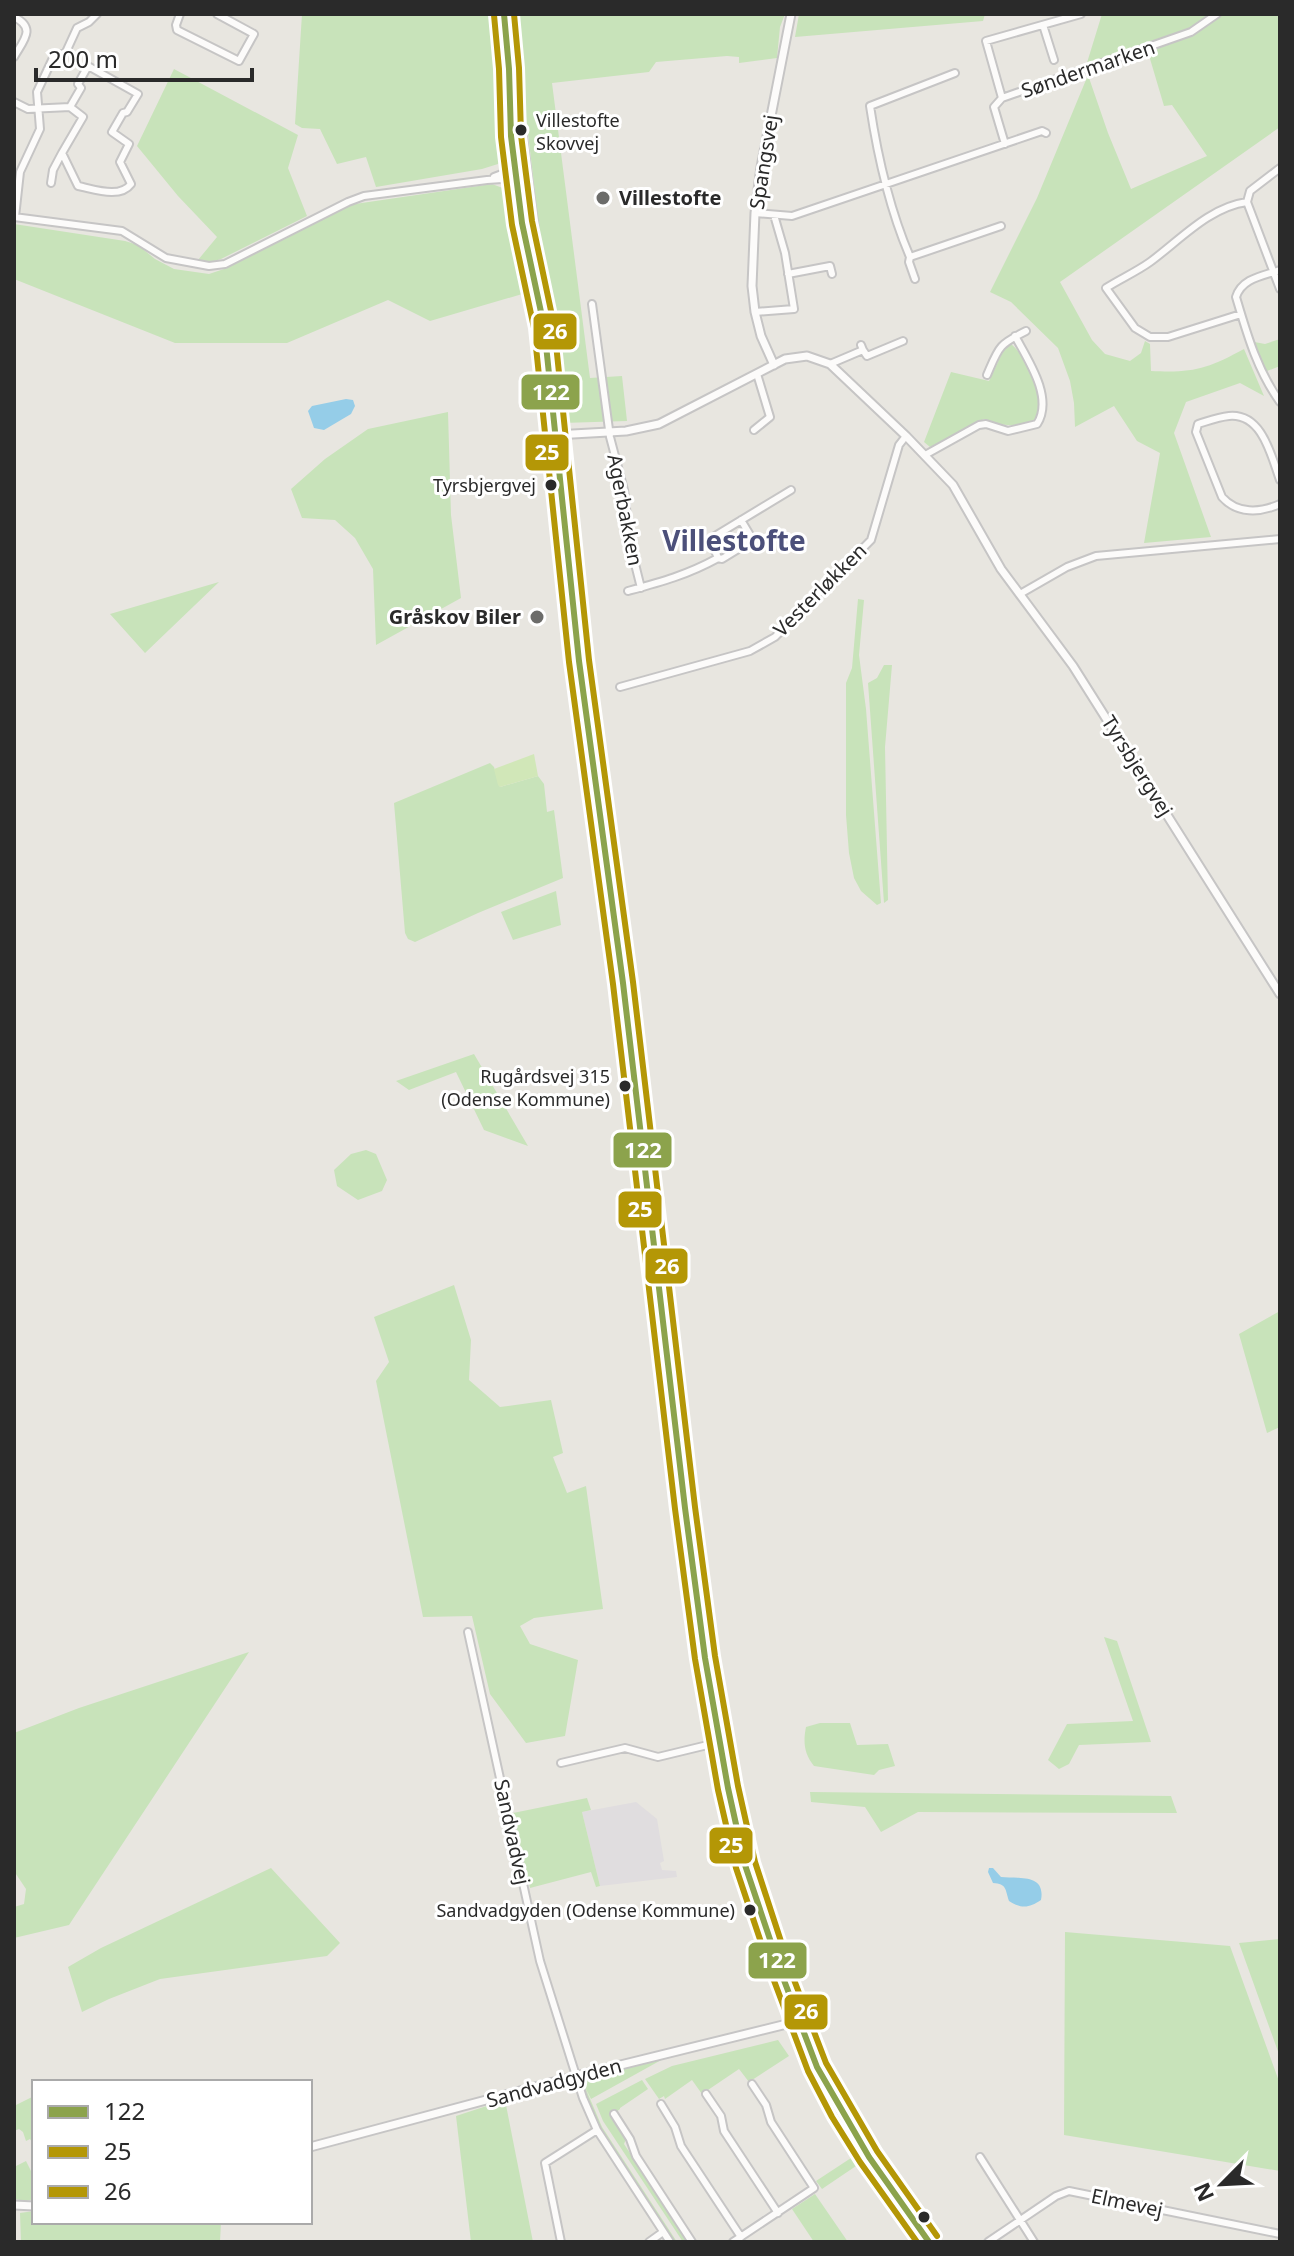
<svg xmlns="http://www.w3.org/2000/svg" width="1294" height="2256" font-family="'Noto Sans',sans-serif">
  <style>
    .industrial { fill: #e0dddf }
    .green { fill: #c8e3ba }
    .pitch { fill: #d1e7b8 }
    .water { fill: #95cde8 }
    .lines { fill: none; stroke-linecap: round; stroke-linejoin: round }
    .minor-casing { stroke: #c6c5c5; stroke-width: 10 }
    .tertiary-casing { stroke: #c6c5c5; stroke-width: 11 }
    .secondary-casing { stroke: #c6c5c5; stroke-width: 12 }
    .minor { stroke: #fcfbfa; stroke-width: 6 }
    .tertiary { stroke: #fcfbfa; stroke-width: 7 }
    .secondary { stroke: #fcfbfa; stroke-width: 8 }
    .bus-1-casing { stroke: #fff; stroke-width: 12 }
    .bus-2-casing { stroke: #fff; stroke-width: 12 }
    .bus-3-casing { stroke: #fff; stroke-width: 12 }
    .bus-1 { stroke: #8ca34c; stroke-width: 6 }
    .bus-2 { stroke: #b49706; stroke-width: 6 }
    .bus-3 { stroke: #b49706; stroke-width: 6 }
    .bus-dot { fill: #2a2a2a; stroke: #fff; stroke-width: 3 }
    .poi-dot { fill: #6c6c6a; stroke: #fff; stroke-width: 3 }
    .labels { text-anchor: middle; stroke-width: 6; stroke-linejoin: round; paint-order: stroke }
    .bus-label { font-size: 18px; fill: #2a2a2a; stroke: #fff; text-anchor: end }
    .street-label { font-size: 20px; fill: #2a2a2a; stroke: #fff }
    .poi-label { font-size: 20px; font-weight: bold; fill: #2a2a2a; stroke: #fff; text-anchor: start }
    .district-label { font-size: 28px; font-weight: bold; fill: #4c507a; stroke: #fff }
    .line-badge { stroke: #fff; stroke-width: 3 }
    .badge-label { font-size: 22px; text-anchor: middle; font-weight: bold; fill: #fff }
  </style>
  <rect width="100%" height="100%" fill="#e8e6e0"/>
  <path class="industrial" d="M 636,1802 L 657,1819 L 664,1861 L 660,1863 L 662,1870 L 676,1871 L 677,1877 L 600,1886 L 582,1812 Z"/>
  <path class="green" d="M 302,14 L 492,14 L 499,71 L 505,156 L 498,164 L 482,169 L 376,187 L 366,157 L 337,164 L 320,129 L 302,128 L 295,124 Z
    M 514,14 L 785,14 L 780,27 L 777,58 L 739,63 L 739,57 L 727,56 L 656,62 L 649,72 L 552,83 L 590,378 L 622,376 L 627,421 L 562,423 Z
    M 799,14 L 985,14 L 983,21 L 795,37 Z
    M 1102,14 L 1212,14 L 1189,31 L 1086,66 Z
    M 1223,14 L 1280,14 L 1280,127 L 1060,282 L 1092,340 L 1105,354 L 1130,361 L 1141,353 L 1145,341 L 1150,344 L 1151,371 C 1194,373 1207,369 1244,349 L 1264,396 L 1240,383 L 1186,402 L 1174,433 L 1211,537 L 1144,543 L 1160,453 L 1137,441 L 1114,406 L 1075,427 L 1074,403 L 1070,381 L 1058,348 L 1011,302 L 990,292 L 1037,198 L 1088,75 L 1108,133 L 1131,189 L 1207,156 L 1172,105 L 1164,106 L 1148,52 L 1193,35 Z
    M 174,69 L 298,135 L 288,168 L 307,216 L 221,259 L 208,263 L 198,260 L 217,237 L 178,196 L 137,146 Z
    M 492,184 L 508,190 L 529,292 L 430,321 L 388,300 L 287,343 L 175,343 L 14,279 L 14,224 L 125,241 L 138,245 L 155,259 L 174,269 L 209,274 L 227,268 L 348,205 Z
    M 1280,339 L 1280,366 L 1262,373 L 1249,341 L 1265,344 Z
    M 1011,344 C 1026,356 1037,382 1039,401 C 1040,407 1037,414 1036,420 C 1013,427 1006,427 984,419 L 930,447 L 924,442 L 951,372 L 989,381 L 1005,347 Z
    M 448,412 L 451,515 L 461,598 L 376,645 L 373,569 L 355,538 L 335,520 L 302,518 L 291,489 L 325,459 L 368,429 Z
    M 219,582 L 145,653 L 110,614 Z
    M 858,599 L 864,600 L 859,655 L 866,709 L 881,903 L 877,905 L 861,891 L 854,878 L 849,853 L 846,815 L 846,683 L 852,668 Z
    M 884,665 L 892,665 L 885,747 L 888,900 L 884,903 L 868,683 L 877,678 Z
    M 490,763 L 494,767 L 500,787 L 538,776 L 544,784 L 547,812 L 554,810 L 563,878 L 478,913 L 415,942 L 408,939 L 405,933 L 394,803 Z
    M 556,891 L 561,925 L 513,940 L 501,912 Z
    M 474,1054 L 528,1146 L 484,1130 L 456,1072 L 409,1090 L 396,1081 Z
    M 366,1150 L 376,1154 L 387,1180 L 382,1191 L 358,1200 L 337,1186 L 334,1170 L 351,1154 Z
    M 454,1285 L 471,1340 L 469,1380 L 500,1407 L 551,1400 L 563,1453 L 553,1457 L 567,1493 L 586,1486 L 603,1609 L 534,1618 L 520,1626 L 530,1644 L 578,1660 L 565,1736 L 526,1743 L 490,1694 L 472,1616 L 423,1617 L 376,1381 L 389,1362 L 374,1317 Z
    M 1280,1311 L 1280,1427 L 1267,1433 L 1239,1334 Z
    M 1104,1637 L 1117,1641 L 1151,1742 L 1079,1745 L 1069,1764 L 1059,1769 L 1048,1760 L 1067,1724 L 1133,1721 Z
    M 249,1652 L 69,1925 L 14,1938 L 14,1907 L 24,1904 L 26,1889 L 14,1871 L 14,1733 L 79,1708 Z
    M 820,1723 L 850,1723 L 857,1745 L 888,1744 L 895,1766 L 879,1770 L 874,1775 L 814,1766 C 804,1754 803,1742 806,1727 Z
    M 810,1792 L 1171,1796 L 1177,1813 L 918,1812 L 881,1832 L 865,1807 L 811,1802 Z
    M 587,1798 L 591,1810 L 582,1812 L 600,1886 L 596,1887 L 591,1872 L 530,1888 L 513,1813 Z
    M 271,1868 L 340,1943 L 327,1956 L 160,1979 L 109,1999 L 82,2012 L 68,1967 L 101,1948 Z
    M 1065,1932 L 1230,1946 L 1280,2084 L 1280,2171 L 1064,2135 Z
    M 1280,1939 L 1280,2057 L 1239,1943 Z
    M 778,2040 L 789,2056 L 749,2082 L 739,2069 L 702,2094 L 692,2080 L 665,2099 L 664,2096 L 659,2099 L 645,2079 L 672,2066 Z
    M 663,2059 L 591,2099 L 585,2087 L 602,2127 L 677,2242 L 674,2242 L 601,2129 L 588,2100 L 584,2084 L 588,2077 Z
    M 642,2080 L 648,2089 L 620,2108 L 620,2109 L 611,2116 L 626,2139 L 624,2144 L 688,2242 L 683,2242 L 603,2121 L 596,2104 Z
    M 34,2096 L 34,2145 L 30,2139 L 26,2141 L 23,2132 L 19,2129 L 14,2131 L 14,2106 Z
    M 505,2100 L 533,2242 L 471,2242 L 456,2116 Z
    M 851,2158 L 856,2166 L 822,2189 L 816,2181 Z
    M 26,2161 L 34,2177 L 34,2199 L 26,2201 L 14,2199 L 14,2167 Z
    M 815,2194 L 848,2242 L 814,2242 L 792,2209 Z
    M 34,2211 L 34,2222 L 221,2222 L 220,2242 L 21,2242 L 20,2213 Z"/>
  <path class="pitch" d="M 534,754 L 538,776 L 500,787 L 498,785 L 494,769 Z"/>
  <path class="water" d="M 346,399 L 353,400 L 355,406 L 351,414 L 324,430 L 314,428 L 308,411 L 312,406 Z
    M 989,1868 L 993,1868 L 1001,1877 C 1018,1879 1046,1873 1041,1900 C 1029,1908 1022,1909 1009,1901 C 1005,1889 1007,1884 993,1883 L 988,1872 Z"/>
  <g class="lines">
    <defs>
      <path id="minor" d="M 180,14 L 176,25 L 177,30 L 239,61 L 254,34 L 217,14
        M 14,17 C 37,28 23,41 14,57
        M 1043,25 L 1054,60
        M 955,73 L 870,106 C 878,159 889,208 910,257 L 1001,226
        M 1002,98 L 986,41 L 1081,14
        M 14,102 L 28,109 L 70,107 L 81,88 L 78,84 L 88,66 L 138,94 L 127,112 L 123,113 L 112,132 L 129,144 L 120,162 L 131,184 C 120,199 94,189 78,186 L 62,153 L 83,117 L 70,107
        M 1005,144 L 994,107 L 1002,98 L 1191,32 L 1217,14
        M 1280,168 L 1250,191 L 1247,202 L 1280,289
        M 494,177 L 515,169
        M 51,183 L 53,170 L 62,153
        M 755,213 L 792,216 L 1042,131 L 1046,133
        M 14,217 L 122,231 L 166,258 L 209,266 L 225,264 L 348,202 L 364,196 L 487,180 L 516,178
        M 15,217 L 20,172 L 40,129 L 37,92 L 53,58 L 66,52 L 77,28 L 89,22 L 97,14
        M 910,257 L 909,262 L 915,279
        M 1280,270 C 1263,276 1242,278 1236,297 C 1247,334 1257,370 1280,402
        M 788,274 L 830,266 L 832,274
        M 592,304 L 610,437 L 624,490 L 630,544 L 641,588
        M 755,312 L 794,309 L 785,253 L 774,215
        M 1241,314 L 1168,337 L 1150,337 L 1135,328 L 1106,288 C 1120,279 1136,272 1150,262 C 1179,241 1209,207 1247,202
        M 863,350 L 867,356 L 903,341
        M 830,364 L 863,350 L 861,345
        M 987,375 C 999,347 998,345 1026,331
        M 754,430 L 770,417 L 757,374
        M 925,455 L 979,425 L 986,424 L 1008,431 L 1037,424 C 1054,398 1028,360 1015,336
        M 1280,480 C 1271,455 1262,413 1229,416 C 1218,417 1208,421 1198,424 L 1196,432 L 1222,497 C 1237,514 1260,513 1280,504
        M 718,558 L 710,539 L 791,490
        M 628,591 C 661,582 687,575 718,558 L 722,559 L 753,540 L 741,520
        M 1020,594 L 1067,567 L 1096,556 L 1280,539
        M 620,687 L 750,651 L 775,637 L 871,540 L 899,445 L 906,436
        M 468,1632 L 540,1961 L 583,2098 L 597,2130 L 670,2242
        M 561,1763 L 625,1748 L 658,1757 L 720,1742
        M 706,2094 L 721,2116 L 724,2131 L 778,2213
        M 661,2104 L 675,2127 L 681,2146 L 741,2237
        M 614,2114 L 630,2139 L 636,2156 L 692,2242
        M 980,2157 L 1034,2242
        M 561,2242 L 545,2163 L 597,2130
        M 649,2242 L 663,2232
        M 733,2242 L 814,2188 L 771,2122 L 766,2105 L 752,2084
        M 988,2242 L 1056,2196 L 1069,2191 L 1280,2234"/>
      <path id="tertiary" d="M 774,365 L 761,336 L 755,312 L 752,286 L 755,213 L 761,167 L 791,14
        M 555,435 L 626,431 L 659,424 L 785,359 L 807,356 L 830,364 L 906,436 L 953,485 L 1001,569 L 1073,666 L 1280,994
        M 310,2147 L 576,2076 L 799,2021
        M 14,2205 L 34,2206"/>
      <path id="secondary" d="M 504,14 L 509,47
        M 508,43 L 511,136 L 522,223 L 544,326 L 579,661 L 623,983 L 685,1508 L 705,1658 L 728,1788 L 745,1865 L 782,1975 L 817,2067 C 846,2126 889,2189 929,2242
        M 513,68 L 542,293
        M 519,172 L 529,220"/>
    </defs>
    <use href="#minor" class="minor-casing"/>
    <use href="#tertiary" class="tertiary-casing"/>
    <use href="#secondary" class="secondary-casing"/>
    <use href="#minor" class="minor"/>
    <use href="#tertiary" class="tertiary"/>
    <use href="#secondary" class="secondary"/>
    <defs>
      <path id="bus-1" d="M 504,14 L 509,69 L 511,136 L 522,223 L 544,326 L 579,661 L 623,983 L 685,1508 L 705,1658 L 728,1788 L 745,1865 L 782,1975 L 817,2067 L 869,2157 L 929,2242"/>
      <path id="bus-2" d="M 494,15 L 499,69 L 501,137 L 512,225 L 534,328 L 569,662 L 613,984 L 675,1509 L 695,1659 L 718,1790 L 736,1868 L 773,1978 L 808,2071 L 832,2117 L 860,2162 L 917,2242"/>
      <path id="bus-3" d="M 514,14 L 519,68 L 521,135 L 532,221 L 554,325 L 589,660 L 633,982 L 695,1507 L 715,1656 L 738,1786 L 755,1862 L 791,1972 L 826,2063 L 877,2151 L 937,2236"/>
    </defs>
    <use href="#bus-1" class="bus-1-casing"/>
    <use href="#bus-2" class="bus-2-casing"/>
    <use href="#bus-3" class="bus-3-casing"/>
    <use href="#bus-1" class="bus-1"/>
    <use href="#bus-2" class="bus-2"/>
    <use href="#bus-3" class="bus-3"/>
  </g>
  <g class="bus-dot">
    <circle cx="521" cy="130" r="7"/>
    <circle cx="551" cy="485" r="7"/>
    <circle cx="625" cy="1086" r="7"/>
    <circle cx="750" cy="1910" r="7"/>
    <circle cx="924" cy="2217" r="7"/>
  </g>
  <g class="poi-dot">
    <circle cx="603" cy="198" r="8"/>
    <circle cx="537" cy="617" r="8"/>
  </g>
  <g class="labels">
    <g class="bus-label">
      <text x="536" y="127" text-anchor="start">Villestofte<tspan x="536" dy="23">Skovvej</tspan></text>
      <text x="536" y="492">Tyrsbjergvej</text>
      <text x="610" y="1083">Rugårdsvej 315<tspan x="610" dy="23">(Odense Kommune)</tspan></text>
      <text x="735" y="1917">Sandvadgyden (Odense Kommune)</text>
    </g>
    <g class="street-label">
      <text transform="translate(1088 69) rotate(-19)" y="7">Søndermarken</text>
      <text transform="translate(764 162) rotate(-81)" y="7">Spangsvej</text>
      <text transform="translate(625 510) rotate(79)" y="7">Agerbakken</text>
      <text transform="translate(820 590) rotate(-45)" y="7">Vesterløkken</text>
      <text transform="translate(1137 766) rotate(58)" y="7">Tyrsbjergvej</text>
      <text transform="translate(512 1832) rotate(78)" y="7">Sandvadvej</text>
      <text transform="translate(554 2083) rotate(-15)" y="7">Sandvadgyden</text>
      <text transform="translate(1127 2203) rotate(12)" y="7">Elmevej</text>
    </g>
    <g class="poi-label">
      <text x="619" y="205">Villestofte</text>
      <text x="521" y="624" text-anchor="end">Gråskov Biler</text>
    </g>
    <g class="district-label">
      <text x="734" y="551">Villestofte</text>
    </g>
  </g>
  <g class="line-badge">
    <rect x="532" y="312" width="46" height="39" rx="8" fill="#b49706"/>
    <rect x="520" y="373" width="61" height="38" rx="8" fill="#8ca34c"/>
    <rect x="524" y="433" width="46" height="39" rx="8" fill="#b49706"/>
    <rect x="612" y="1131" width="61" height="38" rx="8" fill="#8ca34c"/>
    <rect x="617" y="1190" width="46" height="39" rx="8" fill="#b49706"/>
    <rect x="644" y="1247" width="45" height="38" rx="8" fill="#b49706"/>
    <rect x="708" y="1826" width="46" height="39" rx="8" fill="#b49706"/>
    <rect x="747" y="1941" width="61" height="39" rx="8" fill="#8ca34c"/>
    <rect x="783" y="1993" width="46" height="38" rx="8" fill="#b49706"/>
  </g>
  <g class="badge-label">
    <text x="555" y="339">26</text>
    <text x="551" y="400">122</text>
    <text x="547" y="460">25</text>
    <text x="643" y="1158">122</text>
    <text x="640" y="1217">25</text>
    <text x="667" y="1274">26</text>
    <text x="731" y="1853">25</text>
    <text x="777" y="1968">122</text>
    <text x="806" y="2019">26</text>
  </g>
  <rect width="1294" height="2256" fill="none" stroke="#2a2a2a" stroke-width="32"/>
  <rect x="32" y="2080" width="280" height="144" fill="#ffffff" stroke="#aaaaaa" stroke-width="2"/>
  <rect x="48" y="2106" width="40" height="12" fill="#8ca34c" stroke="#aaaaaa" stroke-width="2"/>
  <text x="104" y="2120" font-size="24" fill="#2a2a2a">122</text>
  <rect x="48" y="2146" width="40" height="12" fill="#b49706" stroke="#aaaaaa" stroke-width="2"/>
  <text x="104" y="2160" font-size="24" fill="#2a2a2a">25</text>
  <rect x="48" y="2186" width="40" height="12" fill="#b49706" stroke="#aaaaaa" stroke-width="2"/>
  <text x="104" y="2200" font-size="24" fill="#2a2a2a">26</text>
  <g transform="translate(1222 2184) rotate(246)" stroke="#ffffff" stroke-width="6" paint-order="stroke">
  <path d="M0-6L14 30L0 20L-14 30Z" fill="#2a2a2a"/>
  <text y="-12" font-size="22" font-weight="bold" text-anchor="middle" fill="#2a2a2a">N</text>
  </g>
  <path d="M36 68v12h216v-12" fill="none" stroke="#2a2a2a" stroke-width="4"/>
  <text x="48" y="68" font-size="24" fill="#2a2a2a" stroke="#ffffff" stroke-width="6" paint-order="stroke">200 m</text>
</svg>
